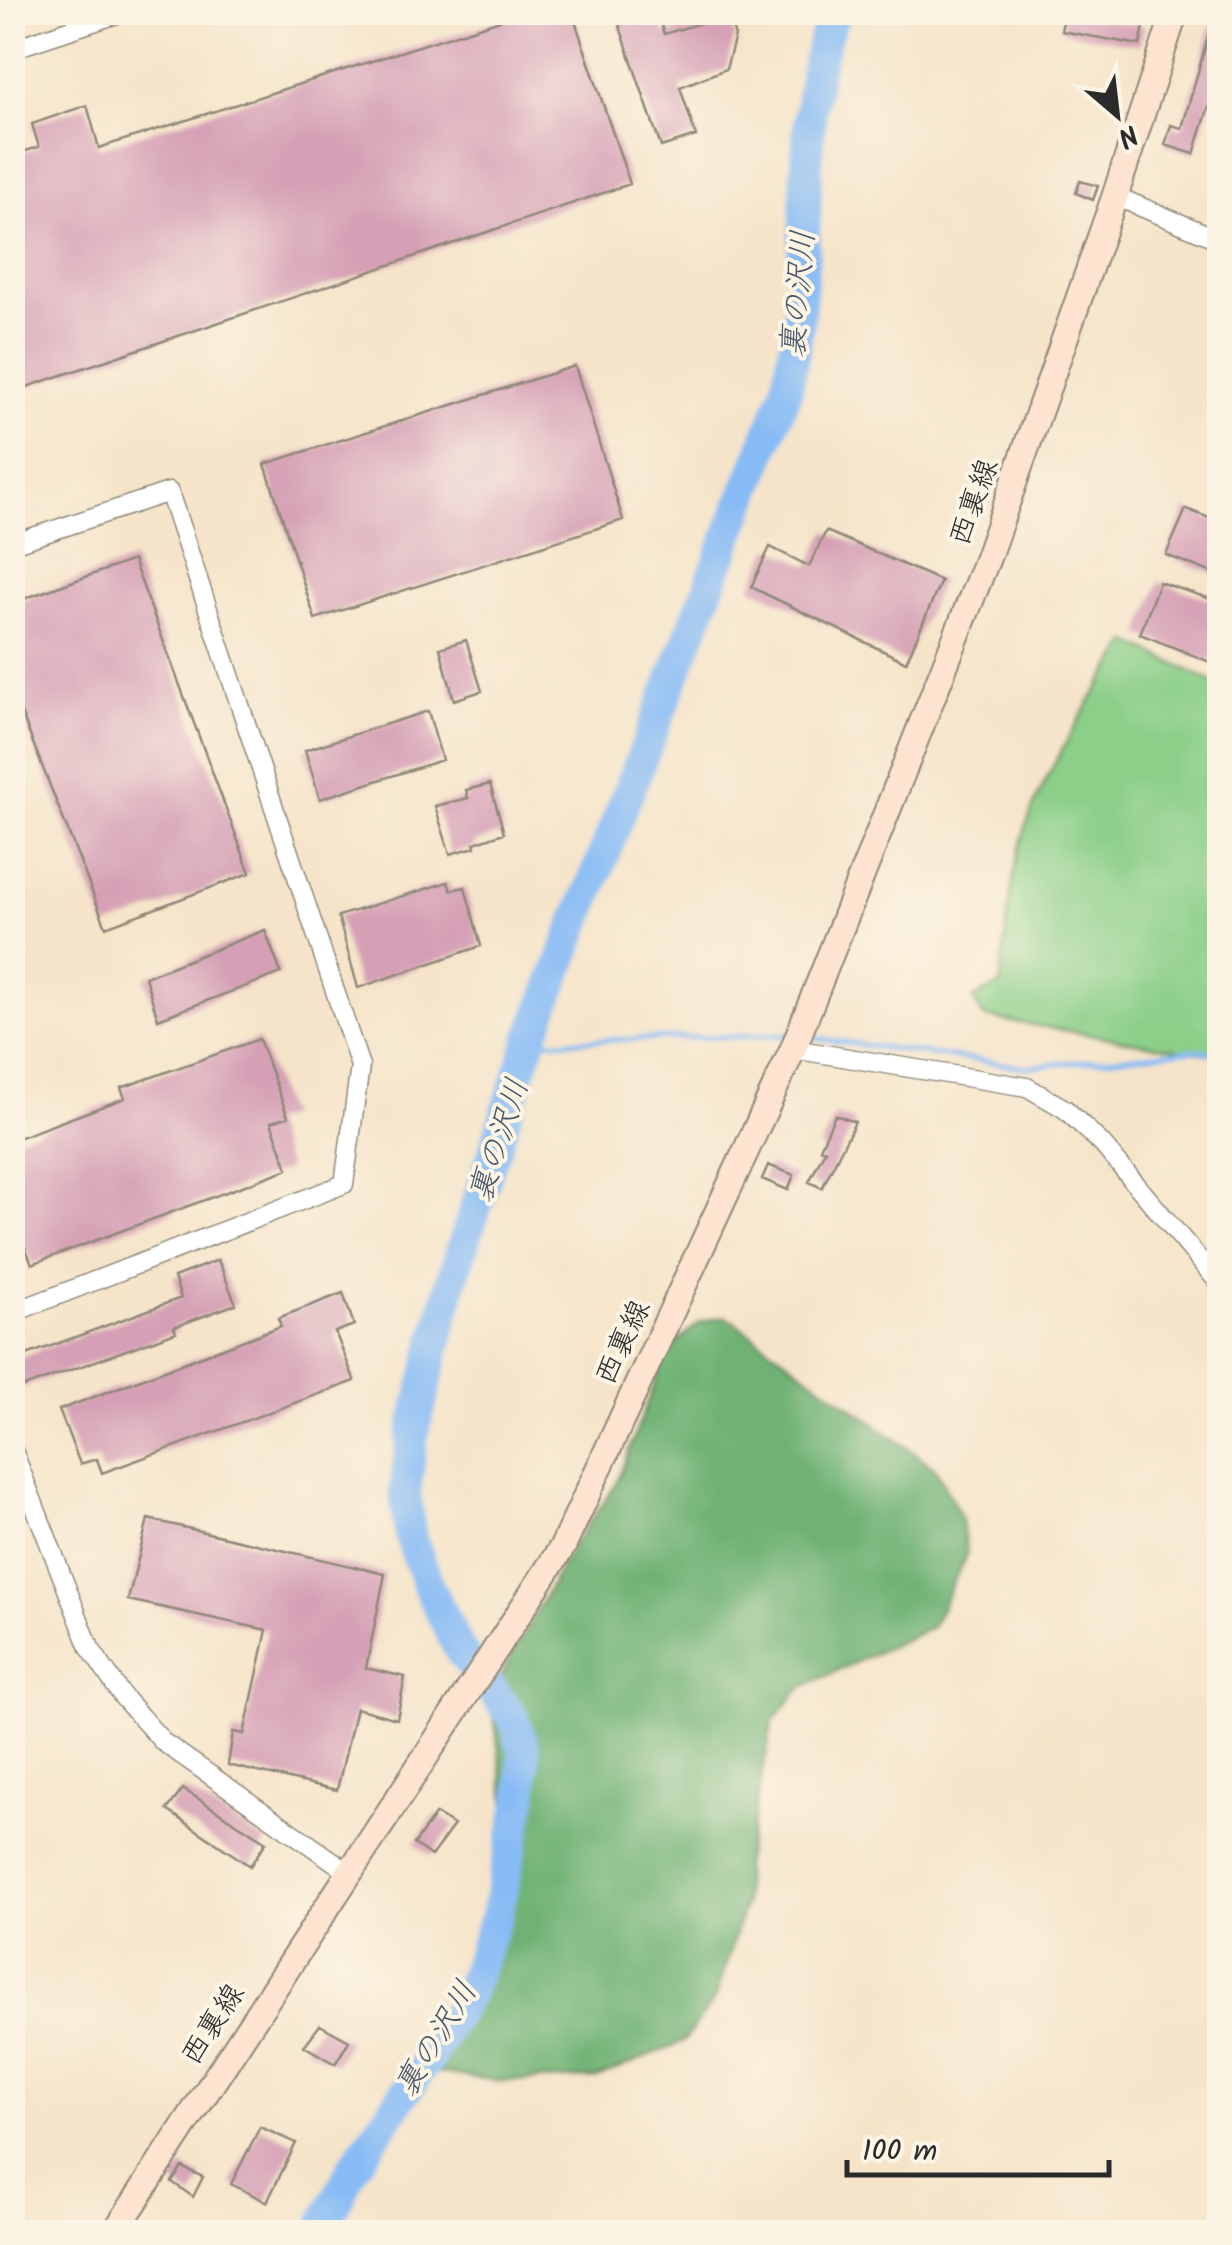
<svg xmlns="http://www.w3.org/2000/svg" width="1232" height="2245" font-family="Kalam,'Klee One',sans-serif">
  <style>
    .green { fill: #8bcf89; stroke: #5b7d5a; stroke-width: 2.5 }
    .forest { fill: #70b275; stroke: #4e6e50; stroke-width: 2.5 }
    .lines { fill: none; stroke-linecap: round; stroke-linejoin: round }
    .stream { stroke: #87bbf5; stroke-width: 5 }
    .river { stroke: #87bbf5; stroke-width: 32 }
    .building { fill: #d5a0b5 }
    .street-casing { stroke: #90887a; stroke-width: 21 }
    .secondary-casing { stroke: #90887a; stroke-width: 29 }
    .street { stroke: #fff; stroke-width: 18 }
    .secondary { stroke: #fde4d0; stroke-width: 25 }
    .labels { text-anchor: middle; stroke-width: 8; stroke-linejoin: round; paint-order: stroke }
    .street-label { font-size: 30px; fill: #2b2b2b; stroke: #fcf5e5 }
    .water-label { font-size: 32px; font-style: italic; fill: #475668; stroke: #fcf5e5 }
  </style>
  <rect width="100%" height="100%" fill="#fcf5e5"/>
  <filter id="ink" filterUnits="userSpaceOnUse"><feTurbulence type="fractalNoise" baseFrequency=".01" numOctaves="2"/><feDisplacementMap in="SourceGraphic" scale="20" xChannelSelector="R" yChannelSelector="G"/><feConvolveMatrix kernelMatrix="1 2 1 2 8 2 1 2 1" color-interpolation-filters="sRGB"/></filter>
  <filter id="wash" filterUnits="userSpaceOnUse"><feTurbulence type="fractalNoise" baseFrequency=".0048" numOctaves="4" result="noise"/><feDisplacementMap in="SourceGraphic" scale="40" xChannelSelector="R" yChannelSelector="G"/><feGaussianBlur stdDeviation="2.25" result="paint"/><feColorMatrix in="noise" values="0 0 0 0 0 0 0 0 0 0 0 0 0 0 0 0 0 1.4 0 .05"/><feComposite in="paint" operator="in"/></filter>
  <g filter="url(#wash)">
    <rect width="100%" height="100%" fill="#f5e4c9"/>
    <path class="green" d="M 1129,642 L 1219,685 L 1219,1056 L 984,1017 L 973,999 L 1000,985 C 1007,927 1010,864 1032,810 C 1055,756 1096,691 1129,642 Z"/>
    <path class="forest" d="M 726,1316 L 935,1468 L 960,1515 L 967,1553 L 932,1627 L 802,1687 L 773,1721 L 744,1866 L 745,1902 L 716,1997 L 684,2041 L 597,2078 L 497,2081 L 427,2071 L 493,1916 L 507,1812 L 491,1693 L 573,1545 L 616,1485 L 667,1351 L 700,1322 Z"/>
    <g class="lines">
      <path class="stream" d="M 806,1037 L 1026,1067 L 1196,1050 L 1220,1055
        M 530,1042 L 790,1035"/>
      <path class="river" d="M 321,2232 L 352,2169 L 428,2059 L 468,1992 L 496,1916 L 522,1798 L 524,1749 L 513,1717 L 460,1651 L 430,1590 L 410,1535 L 405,1493 L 412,1438 L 454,1273 L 530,1042 L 785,394 C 802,327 804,256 806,187 C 808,126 810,69 835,12"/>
    </g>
    <g id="blocks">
      <path class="building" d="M 509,12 L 572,12 L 630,184 L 12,392 L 12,155 L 39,147 L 32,124 L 87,105 L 99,148 L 510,17 Z
        M 615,12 L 657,12 L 664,34 L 728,15 L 735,36 L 726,69 L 680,87 L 696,136 L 661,147 Z
        M 1065,12 L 1144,26 L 1140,45 L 1061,31 Z
        M 1215,12 L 1220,12 L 1220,71 L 1194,154 L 1165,145 L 1171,125 L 1182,128 Z
        M 1080,181 L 1098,186 L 1093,200 L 1076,193 Z
        M 575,366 L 623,520 L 315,619 L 265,464 Z
        M 1186,509 L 1220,522 L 1220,576 L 1166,555 Z
        M 826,531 L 941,581 L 906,662 L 751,587 L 770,547 L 809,566 Z
        M 133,560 L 250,873 L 106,927 L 12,690 L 12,603 Z
        M 1159,582 L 1220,602 L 1220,640 L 1210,662 L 1140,634 Z
        M 466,640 L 482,691 L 454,700 L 440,648 Z
        M 428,711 L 442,760 L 320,799 L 305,750 Z
        M 490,784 L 504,833 L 474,843 L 475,847 L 450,854 L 435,806 L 468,798 L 466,790 Z
        M 448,882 L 451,890 L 465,887 L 481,946 L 358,988 L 338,916 Z
        M 265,930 L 281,973 L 158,1019 L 145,977 Z
        M 259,1039 L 288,1117 L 271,1122 L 288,1169 L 32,1264 L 12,1215 L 12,1140 L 125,1098 L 121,1088 Z
        M 835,1115 L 855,1122 L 822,1188 L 809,1182 L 825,1150 L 820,1148 Z
        M 768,1165 L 794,1175 L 788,1190 L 762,1179 Z
        M 218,1260 L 236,1304 L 174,1327 L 176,1332 L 24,1387 L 13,1360 L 181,1298 L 174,1277 Z
        M 343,1293 L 354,1325 L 335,1332 L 355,1381 L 102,1473 L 97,1459 L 80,1464 L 59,1410 L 281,1326 L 278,1318 Z
        M 148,1519 L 385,1574 L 366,1668 L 405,1677 L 397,1719 L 356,1708 L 337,1790 L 228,1765 L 233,1732 L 244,1734 L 267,1630 L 128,1600 Z
        M 183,1789 L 266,1842 L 250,1866 L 167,1810 Z
        M 436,1814 L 454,1825 L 431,1856 L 414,1844 Z
        M 320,2025 L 349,2041 L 335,2064 L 304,2046 Z
        M 260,2127 L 296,2143 L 267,2202 L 231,2184 Z
        M 182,2167 L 203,2177 L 193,2197 L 172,2182 Z"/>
    </g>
  </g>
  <g filter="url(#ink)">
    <use href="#blocks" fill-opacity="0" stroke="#90887a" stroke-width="2.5"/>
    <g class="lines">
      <defs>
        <path id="street" d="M 12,49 L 123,12
          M 1115,196 L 1220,240
          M 12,544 L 169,492 L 360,1066 L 344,1184 L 12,1313
          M 793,1049 L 1027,1087 L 1065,1109 L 1102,1144 L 1220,1284
          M 12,1448 L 90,1648 L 123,1697 L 163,1742 L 350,1873"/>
        <path id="secondary" d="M 115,2232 L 563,1546 L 793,1049 L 987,559 L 1115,196 L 1175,12"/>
      </defs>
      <use href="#street" class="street-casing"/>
      <use href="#secondary" class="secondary-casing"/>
      <use href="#street" class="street"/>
      <use href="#secondary" class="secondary"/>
    </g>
  </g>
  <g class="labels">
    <g class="street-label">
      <text transform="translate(973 502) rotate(-70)" y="10">西裏線</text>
      <text transform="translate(622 1342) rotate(-65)" y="10">西裏線</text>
      <text transform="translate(212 2024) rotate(-57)" y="10">西裏線</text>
    </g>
    <g class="water-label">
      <text transform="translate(797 294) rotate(-85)" y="11">裏の沢川</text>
      <text transform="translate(498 1140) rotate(-72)" y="11">裏の沢川</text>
      <text transform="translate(435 2038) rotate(-59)" y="11">裏の沢川</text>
    </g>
  </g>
  <rect width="1232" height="2245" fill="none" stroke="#fcf5e5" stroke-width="50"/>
  <g transform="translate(1117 115) rotate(152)" stroke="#fcf5e5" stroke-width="8" paint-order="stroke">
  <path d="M0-8L18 38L0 25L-18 38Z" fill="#2b2b2b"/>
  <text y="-15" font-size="28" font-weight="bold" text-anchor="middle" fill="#2b2b2b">N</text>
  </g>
  <path d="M847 2160v15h262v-15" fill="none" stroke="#2b2b2b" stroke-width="5"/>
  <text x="862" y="2160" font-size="30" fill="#2b2b2b" stroke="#fcf5e5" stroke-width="8" paint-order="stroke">100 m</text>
</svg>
